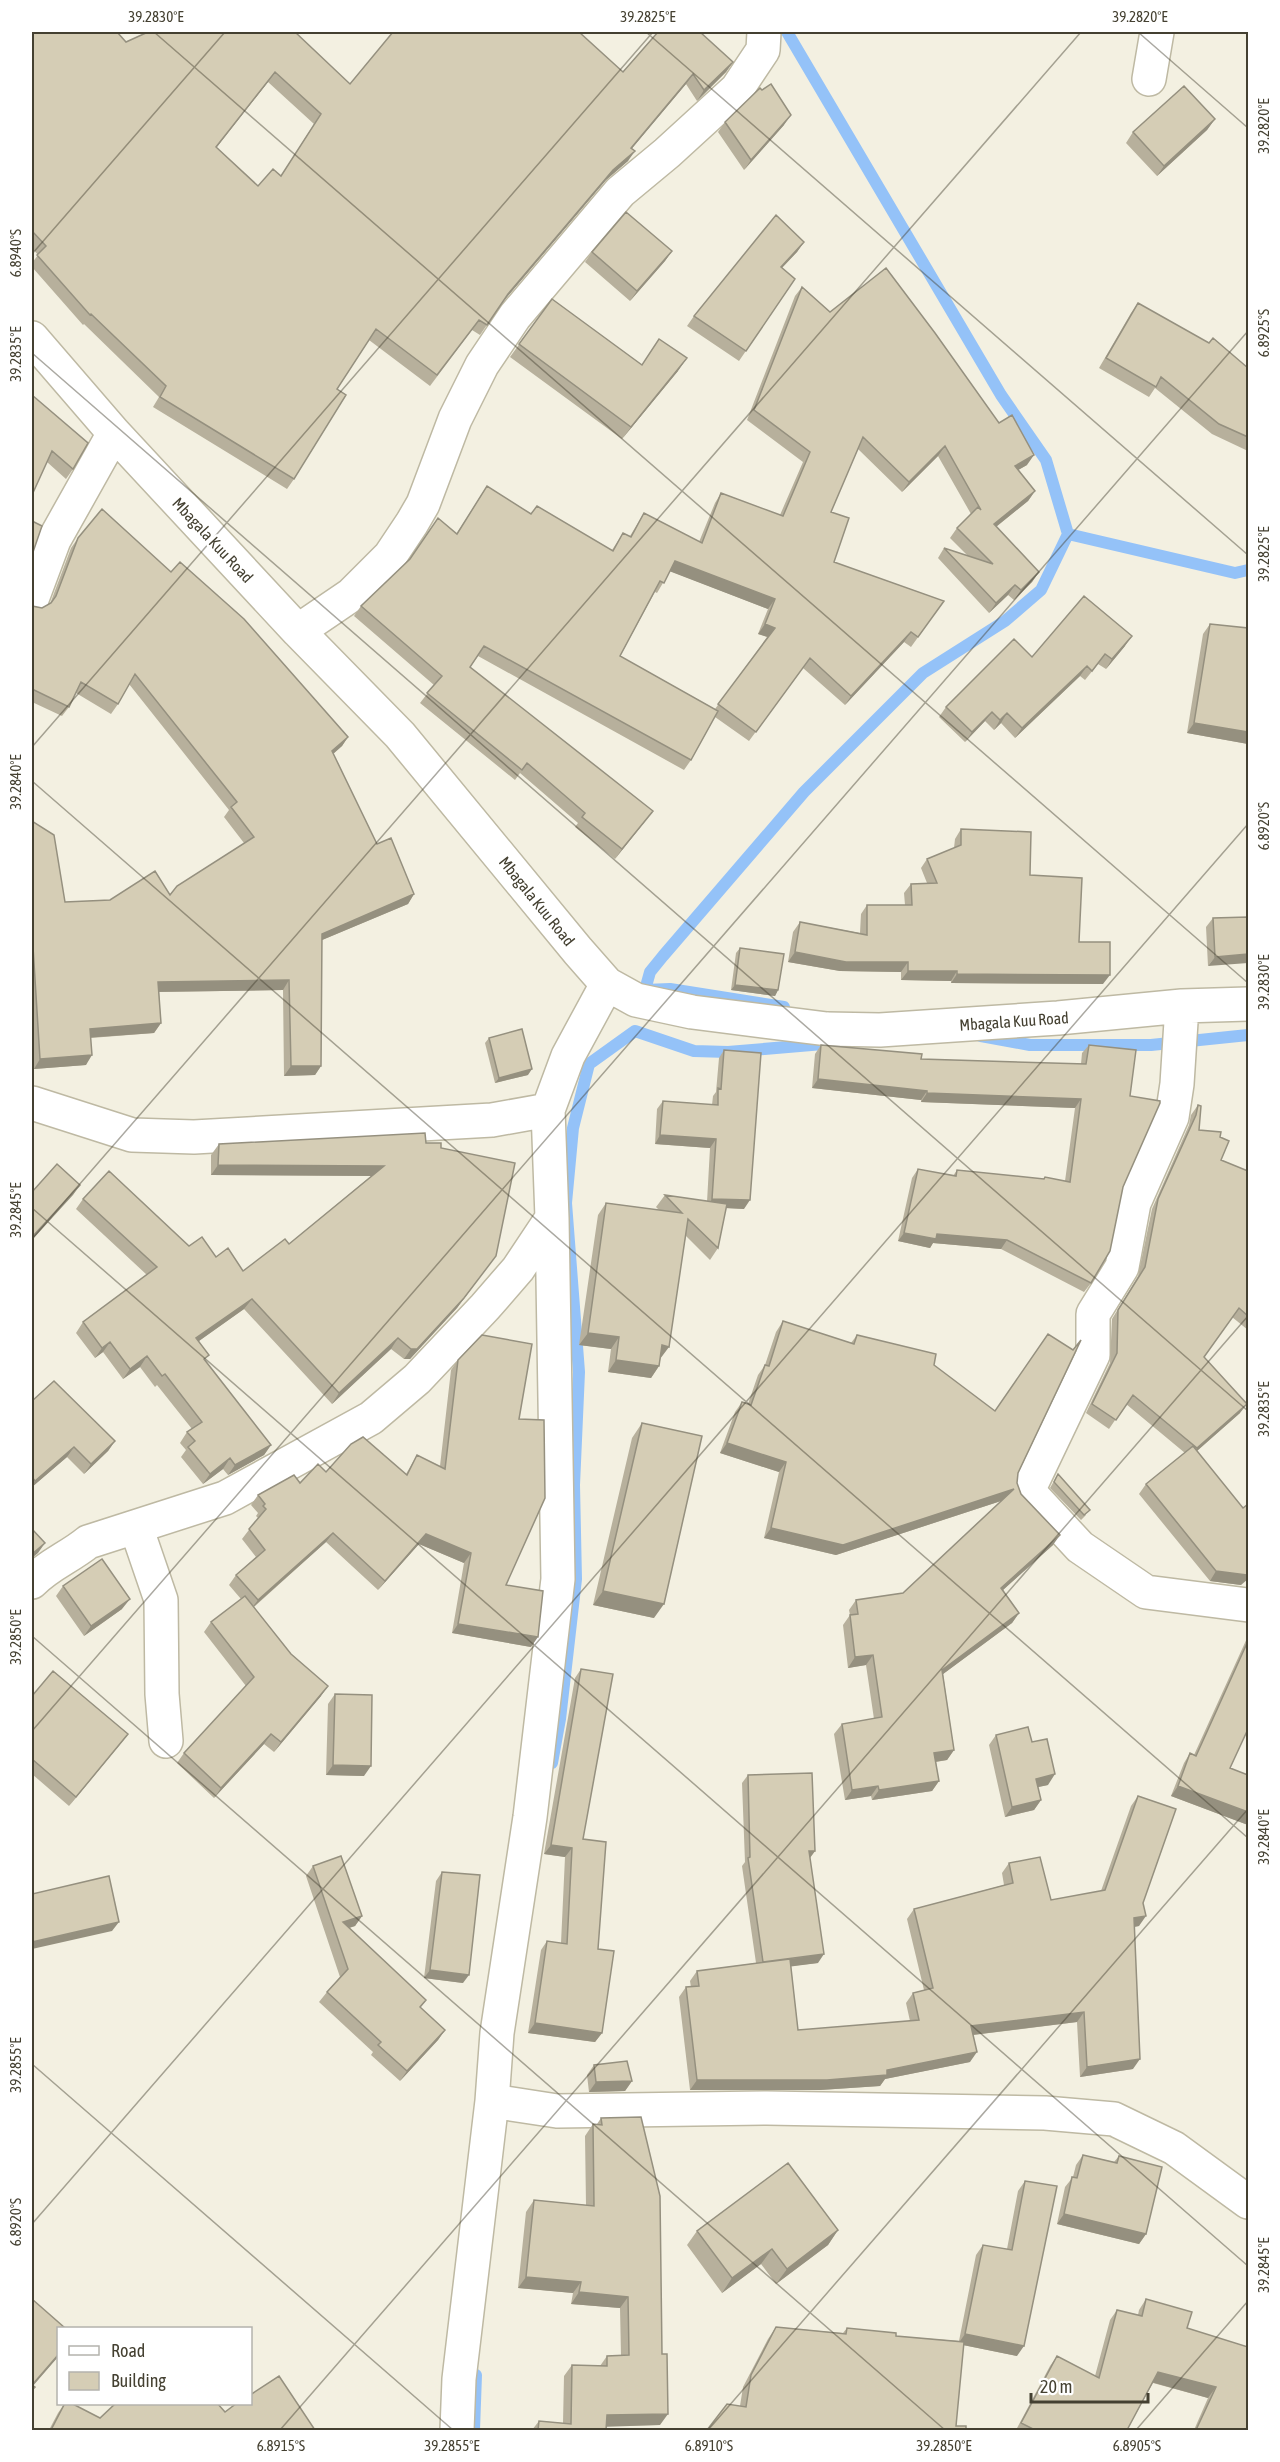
<svg xmlns="http://www.w3.org/2000/svg" width="1280" height="2462" font-family="'Asap Condensed',sans-serif">
  <style>
    .lines { fill: none; stroke-linecap: round; stroke-linejoin: round }
    .stream { stroke: #94c2f8; stroke-width: 12 }
    .minor-casing { stroke: #beb9a3; stroke-width: 36 }
    .minor { stroke: #fff; stroke-width: 33 }
    .wall { fill: #b7b09c; fill-rule: evenodd }
    .shaded-wall { fill: #95907f }
    .building { fill: #d5cdb5; stroke: #95907f; stroke-width: 1.5; fill-rule: evenodd }
    .ticks { fill: none; stroke: #444031; stroke-width: 1.5; stroke-opacity: 0.45 }
    .labels { text-anchor: middle; stroke-width: 5; stroke-linejoin: round; paint-order: stroke }
    .street-label { font-size: 16px; fill: #444031; stroke: #fff }
    .neatline { fill: none; stroke: #444031; stroke-width: 2 }
    .ticks-label { font-size: 15px; text-anchor: middle; fill: #444031 }
  </style>
  <rect width="100%" height="100%" fill="#f3f0e1"/>
  <g class="lines">
    <path class="stream" d="M 787,32 L 1001,395 L 1046,460 L 1068,534 L 1235,573 L 1248,570
      M 784,1007 L 670,989 L 645,990 L 650,972 L 663,956 L 804,792 L 923,673 L 1005,621 L 1041,590 L 1068,534
      M 981,1036 L 1030,1045 L 1151,1045 L 1248,1035
      M 552,1763 L 560,1719 L 576,1579 L 574,1485 L 579,1372 L 566,1203 L 573,1128 L 589,1064 L 635,1031 L 694,1051 L 728,1052 L 835,1043
      M 474,2430 L 476,2375"/>
    <defs>
      <path id="minor" d="M 1149,79 L 1157,32
        M 32,338 L 114,433 L 298,631 L 400,735 L 578,951 L 607,984 L 636,1000 L 692,1012 L 827,1029 L 880,1030 L 1058,1018 L 1182,1006 L 1248,1004
        M 32,599 L 54,540 L 114,433
        M 298,631 L 351,595 L 390,556 L 412,523 L 423,504 L 455,419 L 482,365 L 515,316 L 620,192 L 667,153 L 737,89 L 763,50 L 764,32
        M 1182,1006 L 1177,1084 L 1172,1117 L 1134,1203 L 1122,1267 L 1093,1314 L 1093,1355 L 1028,1491 L 1080,1547 L 1146,1592 L 1248,1605
        M 32,1103 L 132,1135 L 194,1137 L 492,1120 L 548,1110
        M 136,1527 L 161,1600 L 162,1694 L 166,1741
        M 32,1582 C 48,1565 70,1557 88,1542 L 225,1498 L 371,1418 L 417,1379 L 485,1307 L 518,1269 L 552,1218
        M 492,2101 L 557,2111 L 767,2108 L 1045,2113 L 1114,2119 L 1174,2148 L 1248,2202
        M 457,2430 L 459,2379 L 492,2101 L 497,2033 L 530,1817 L 558,1579 L 552,1218 L 548,1110 L 568,1056 L 607,984"/>
    </defs>
    <use href="#minor" class="minor-casing"/>
    <use href="#minor" class="minor"/>
  </g>
  <path class="wall" d="M 32,32 L 126,42 L 350,84 L 623,72 L 733,62 L 726,72 L 697,101 L 686,84 L 632,148 L 628,161 L 606,180 L 502,303 L 480,335 L 472,330 L 430,386 L 369,340 L 337,389 L 294,479 L 287,489 L 153,407 L 159,397 L 84,324 L 83,325 L 32,267 L 32,263 L 38,255 L 32,248 ZM 268,82 L 314,124 L 281,176 L 258,186 L 216,147 Z
    M 1215,119 L 1207,130 L 1157,176 L 1126,143 L 1133,132 Z
    M 725,122 L 784,125 L 744,170 L 718,132 Z
    M 804,242 L 797,252 L 782,268 L 795,279 L 739,361 L 687,326 L 694,316 Z
    M 672,251 L 665,261 L 630,301 L 585,262 L 592,252 Z
    M 802,287 L 830,312 L 1027,465 L 1018,470 L 1035,491 L 1028,501 L 996,527 L 1039,572 L 1032,582 L 1014,600 L 1008,595 L 989,613 L 938,558 L 944,548 L 968,556 L 950,538 L 957,528 L 971,514 L 938,456 L 902,492 L 858,449 L 831,512 L 834,562 L 944,601 L 911,647 L 904,642 L 845,705 L 803,668 L 749,741 L 715,717 L 691,760 L 684,770 L 478,656 L 470,667 L 646,820 L 615,859 L 575,827 L 578,823 L 520,773 L 515,780 L 420,703 L 434,685 L 354,616 L 361,606 L 457,533 L 487,486 L 531,514 L 612,550 L 623,533 L 630,536 L 644,513 L 699,542 L 715,503 L 721,493 L 780,515 L 803,462 L 747,420 L 795,296 ZM 670,571 L 768,609 L 758,634 L 767,637 L 715,709 L 620,656 L 655,592 L 657,593 Z
    M 552,299 L 642,365 L 678,371 L 622,439 L 510,357 Z
    M 1138,303 L 1248,368 L 1248,451 L 1212,434 L 1155,388 L 1149,397 L 1099,368 L 1131,313 Z
    M 32,395 L 73,469 L 66,479 L 47,462 Z
    M 78,538 L 348,737 L 342,746 L 333,754 L 377,844 L 414,894 L 408,904 L 322,940 L 321,1066 L 315,1075 L 284,1076 L 283,990 L 159,992 L 161,1023 L 154,1033 L 91,1038 L 86,1065 L 34,1069 L 32,1037 L 32,821 L 65,902 L 110,900 L 170,895 L 244,843 L 224,817 L 229,810 L 129,684 L 118,704 L 111,714 L 76,693 L 69,707 L 62,716 L 32,702 L 32,606 L 42,608 L 50,604 L 71,548 Z
    M 1210,624 L 1248,628 L 1248,744 L 1187,733 L 1203,634 Z
    M 1125,646 L 1106,669 L 1098,664 L 1085,680 L 1080,676 L 1015,738 L 1001,723 L 994,730 L 985,721 L 965,742 L 939,717 L 946,707 L 1032,657 Z
    M 961,829 L 1030,875 L 1079,942 L 1103,984 L 951,983 L 951,981 L 901,980 L 901,972 L 840,971 L 788,962 L 793,932 L 800,922 L 860,933 L 861,914 L 867,905 L 905,905 L 904,893 L 911,884 L 927,883 L 921,868 L 927,859 L 954,848 L 955,839 Z
    M 1248,917 L 1208,966 L 1206,927 L 1213,918 Z
    M 740,948 L 778,990 L 775,996 L 731,990 L 736,953 Z
    M 489,1038 L 528,1075 L 495,1083 L 485,1043 Z
    M 821,1045 L 921,1059 L 1081,1064 L 1082,1053 L 1089,1045 L 1130,1096 L 1123,1187 L 1091,1283 L 1084,1292 L 1001,1249 L 933,1243 L 930,1248 L 898,1241 L 912,1178 L 918,1169 L 953,1176 L 957,1170 L 1043,1179 L 1045,1177 L 1065,1181 L 1075,1108 L 921,1102 L 921,1100 L 812,1088 L 815,1054 Z
    M 724,1050 L 744,1209 L 726,1208 L 718,1248 L 710,1260 L 686,1236 L 659,1366 L 651,1378 L 608,1372 L 611,1349 L 579,1345 L 598,1215 L 606,1203 L 659,1210 L 656,1207 L 665,1195 L 707,1202 L 710,1148 L 655,1144 L 657,1109 L 663,1101 L 712,1105 L 713,1096 L 716,1092 L 719,1058 Z
    M 1198,1105 L 1199,1130 L 1220,1137 L 1221,1160 L 1248,1171 L 1248,1330 L 1232,1317 L 1204,1357 L 1240,1413 L 1197,1451 L 1241,1585 L 1210,1581 L 1139,1494 L 1146,1484 L 1185,1453 L 1126,1404 L 1109,1429 L 1086,1413 L 1110,1363 L 1112,1319 L 1138,1276 L 1152,1209 L 1189,1125 L 1191,1115 Z
    M 426,1143 L 441,1148 L 488,1266 L 457,1308 L 410,1359 L 404,1359 L 391,1349 L 332,1404 L 244,1309 L 199,1341 L 205,1360 L 271,1445 L 264,1455 L 228,1475 L 223,1469 L 203,1484 L 181,1457 L 186,1450 L 180,1443 L 187,1432 L 192,1429 L 157,1385 L 155,1387 L 140,1367 L 123,1379 L 103,1352 L 95,1358 L 76,1333 L 83,1322 L 147,1275 L 76,1209 L 83,1199 L 216,1257 L 243,1271 L 289,1244 L 371,1176 L 211,1175 L 211,1155 L 219,1144 Z
    M 783,1321 L 851,1343 L 857,1335 L 934,1365 L 1018,1473 L 1017,1483 L 1021,1494 L 1053,1545 L 1003,1590 L 1019,1613 L 1012,1623 L 943,1674 L 954,1750 L 947,1760 L 936,1762 L 939,1781 L 932,1791 L 872,1800 L 871,1796 L 845,1800 L 834,1734 L 842,1724 L 874,1719 L 866,1665 L 848,1668 L 843,1625 L 850,1615 L 849,1610 L 856,1600 L 903,1593 L 1001,1501 L 836,1555 L 764,1538 L 779,1472 L 720,1453 L 735,1412 L 742,1402 L 748,1404 L 758,1375 L 765,1365 L 776,1332 Z
    M 458,1360 L 519,1419 L 506,1585 L 531,1647 L 452,1633 L 464,1563 L 419,1544 L 378,1590 L 326,1542 L 254,1607 L 321,1696 L 274,1752 L 264,1744 L 214,1798 L 177,1763 L 184,1753 L 246,1686 L 204,1632 L 211,1622 L 241,1599 L 229,1585 L 236,1575 L 256,1557 L 242,1539 L 258,1518 L 256,1516 L 258,1513 L 251,1505 L 258,1495 L 300,1483 L 326,1472 L 406,1474 L 417,1455 L 440,1466 L 451,1370 Z
    M 32,1401 L 115,1441 L 108,1451 L 84,1474 L 67,1457 L 32,1487 Z
    M 642,1423 L 654,1618 L 593,1605 L 632,1438 Z
    M 1058,1474 L 1086,1515 L 1081,1520 L 1050,1488 Z
    M 63,1586 L 122,1609 L 84,1636 L 56,1596 Z
    M 1248,1636 L 1248,1729 L 1230,1768 L 1248,1775 L 1248,1825 L 1171,1796 L 1184,1763 L 1190,1753 L 1194,1755 Z
    M 581,1669 L 583,1839 L 598,1949 L 602,2033 L 595,2042 L 528,2033 L 541,1950 L 547,1941 L 561,1943 L 565,1857 L 544,1854 L 575,1678 Z
    M 335,1694 L 364,1776 L 326,1775 L 328,1704 Z
    M 32,1696 L 128,1734 L 121,1743 L 69,1806 L 32,1774 Z
    M 996,1735 L 1032,1742 L 1048,1785 L 1038,1787 L 1041,1800 L 1034,1810 L 1005,1817 L 989,1745 Z
    M 748,1775 L 815,1851 L 810,1858 L 818,1963 L 791,1966 L 798,2030 L 910,2021 L 906,2003 L 913,1993 L 924,1990 L 907,1919 L 914,1909 L 1004,1885 L 1002,1873 L 1009,1863 L 1051,1900 L 1101,1891 L 1131,1806 L 1138,1796 L 1143,1903 L 1139,1926 L 1134,1927 L 1133,2069 L 1080,2077 L 1077,2022 L 973,2035 L 970,2062 L 885,2079 L 880,2086 L 820,2090 L 690,2090 L 679,1997 L 686,1987 L 691,1987 L 690,1981 L 697,1971 L 756,1963 L 742,1866 L 745,1862 L 742,1783 Z
    M 313,1866 L 362,1916 L 355,1926 L 349,1928 L 426,2000 L 420,2008 L 445,2030 L 438,2040 L 400,2081 L 371,2055 L 373,2052 L 319,2002 L 327,1992 L 340,1977 L 306,1876 Z
    M 442,1872 L 463,1983 L 424,1978 L 436,1881 Z
    M 594,2065 L 632,2081 L 625,2091 L 589,2092 L 587,2075 Z
    M 601,2118 L 660,2425 L 606,2426 L 606,2430 L 532,2430 L 539,2421 L 563,2423 L 564,2376 L 572,2365 L 600,2366 L 607,2356 L 621,2355 L 620,2308 L 571,2304 L 573,2293 L 518,2288 L 526,2212 L 534,2200 L 586,2205 L 585,2136 L 593,2124 L 597,2124 Z
    M 1083,2155 L 1114,2162 L 1119,2156 L 1146,2234 L 1139,2244 L 1057,2224 L 1065,2187 L 1073,2177 L 1076,2165 Z
    M 1025,2181 L 1017,2356 L 963,2345 L 956,2426 L 740,2406 L 743,2387 L 768,2339 L 776,2327 L 843,2333 L 847,2328 L 896,2336 L 959,2341 L 976,2255 L 983,2245 L 1007,2249 L 1018,2191 Z
    M 838,2230 L 828,2245 L 776,2284 L 761,2264 L 722,2293 L 687,2245 L 697,2231 Z
    M 1146,2299 L 1187,2328 L 1248,2430 L 1194,2430 L 1208,2398 L 1153,2383 L 1127,2430 L 1016,2430 L 1050,2366 L 1057,2356 L 1095,2376 L 1110,2320 L 1117,2310 L 1138,2315 L 1139,2310 Z
    M 65,2403 L 100,2418 L 225,2412 L 315,2430 L 49,2430 L 58,2413 Z"/>
  <path class="shaded-wall" d="M 733,62 L 726,72 L 697,101 L 704,90 Z
    M 275,72 L 268,82 L 209,157 L 216,147 Z
    M 693,74 L 686,84 L 624,158 L 631,148 Z
    M 791,115 L 784,125 L 744,170 L 751,160 Z
    M 1215,119 L 1207,130 L 1157,176 L 1164,166 Z
    M 635,151 L 628,161 L 606,180 L 501,304 L 508,294 L 613,170 Z
    M 804,242 L 797,252 L 773,277 L 781,267 Z
    M 672,251 L 665,261 L 630,301 L 637,291 Z
    M 687,358 L 678,371 L 622,439 L 631,427 Z
    M 945,446 L 938,456 L 902,492 L 909,482 Z
    M 1034,455 L 1027,465 L 1008,476 L 1015,466 Z
    M 1035,491 L 1028,501 L 987,534 L 994,524 Z
    M 675,561 L 775,599 L 768,609 L 669,571 Z
    M 1039,572 L 1032,582 L 1014,600 L 1021,590 Z
    M 1015,585 L 1008,595 L 989,613 L 996,603 Z
    M 765,624 L 775,628 L 768,637 L 758,634 Z
    M 911,632 L 904,642 L 845,705 L 851,696 Z
    M 1132,636 L 1125,646 L 1106,669 L 1112,659 Z
    M 1087,666 L 1080,676 L 1015,738 L 1022,728 Z
    M 992,712 L 985,721 L 965,742 L 972,732 Z
    M 1007,713 L 1001,723 L 994,730 L 1000,720 Z
    M 1194,723 L 1248,732 L 1248,744 L 1187,733 Z
    M 348,737 L 342,746 L 325,761 L 332,751 Z
    M 653,811 L 646,820 L 615,859 L 622,849 Z
    M 414,894 L 408,904 L 315,943 L 322,934 Z
    M 795,952 L 908,962 L 901,972 L 840,971 L 788,962 Z
    M 1248,954 L 1248,963 L 1208,966 L 1215,957 Z
    M 908,971 L 957,971 L 951,981 L 901,980 Z
    M 957,974 L 1110,975 L 1103,984 L 951,983 Z
    M 289,980 L 283,990 L 151,992 L 158,982 Z
    M 735,985 L 778,990 L 775,996 L 731,990 Z
    M 161,1023 L 154,1033 L 84,1038 L 90,1029 Z
    M 92,1055 L 86,1065 L 34,1069 L 40,1059 Z
    M 291,1066 L 321,1066 L 315,1075 L 284,1076 Z
    M 532,1069 L 528,1075 L 495,1083 L 499,1078 Z
    M 818,1079 L 927,1091 L 921,1100 L 812,1088 Z
    M 927,1093 L 1081,1099 L 1075,1108 L 921,1102 Z
    M 660,1135 L 716,1139 L 710,1148 L 655,1144 Z
    M 218,1165 L 384,1166 L 377,1176 L 211,1175 Z
    M 80,1185 L 73,1195 L 32,1240 L 32,1237 Z
    M 712,1199 L 750,1200 L 744,1209 L 707,1207 Z
    M 904,1233 L 937,1234 L 1007,1240 L 1001,1249 L 933,1243 L 930,1248 L 898,1241 Z
    M 488,1266 L 457,1308 L 410,1359 L 404,1359 L 411,1349 Z
    M 252,1299 L 244,1309 L 189,1348 L 196,1338 Z
    M 588,1333 L 619,1337 L 611,1349 L 579,1345 Z
    M 398,1338 L 391,1349 L 332,1404 L 339,1393 Z
    M 110,1342 L 103,1352 L 95,1358 L 102,1348 Z
    M 662,1345 L 669,1347 L 660,1359 Z
    M 147,1356 L 140,1367 L 123,1379 L 130,1369 Z
    M 616,1360 L 659,1366 L 651,1378 L 608,1372 Z
    M 1247,1404 L 1240,1413 L 1190,1457 L 1197,1448 Z
    M 115,1441 L 108,1451 L 84,1474 L 91,1464 Z
    M 727,1443 L 786,1462 L 779,1472 L 720,1453 Z
    M 271,1445 L 264,1455 L 228,1475 L 235,1465 Z
    M 74,1447 L 67,1457 L 32,1487 L 32,1485 L 35,1481 Z
    M 230,1458 L 223,1469 L 203,1484 L 210,1474 Z
    M 1014,1489 L 1007,1499 L 836,1555 L 764,1538 L 771,1528 Z
    M 333,1533 L 326,1542 L 251,1609 L 258,1600 Z
    M 426,1534 L 471,1553 L 464,1563 L 419,1544 L 378,1590 L 385,1581 Z
    M 1060,1535 L 1053,1545 L 994,1598 L 1001,1588 Z
    M 45,1543 L 38,1553 L 32,1558 L 32,1554 Z
    M 1216,1571 L 1248,1575 L 1248,1579 L 1241,1585 L 1210,1581 Z
    M 603,1591 L 664,1604 L 654,1618 L 593,1605 Z
    M 130,1599 L 122,1609 L 84,1636 L 91,1626 Z
    M 1019,1613 L 1012,1623 L 935,1680 L 942,1670 Z
    M 458,1624 L 538,1637 L 531,1647 L 452,1633 Z
    M 873,1655 L 866,1665 L 848,1668 L 855,1657 Z
    M 328,1686 L 321,1696 L 274,1752 L 281,1742 Z
    M 128,1734 L 121,1743 L 69,1806 L 76,1797 Z
    M 271,1734 L 264,1744 L 214,1798 L 221,1788 Z
    M 954,1750 L 947,1760 L 927,1763 L 934,1753 Z
    M 333,1765 L 371,1766 L 364,1776 L 326,1775 Z
    M 1055,1774 L 1048,1785 L 1029,1789 L 1036,1779 Z
    M 939,1781 L 932,1791 L 872,1800 L 879,1790 Z
    M 878,1786 L 871,1796 L 845,1800 L 852,1790 Z
    M 1178,1786 L 1248,1812 L 1248,1825 L 1171,1796 Z
    M 1041,1800 L 1034,1810 L 1005,1817 L 1012,1807 Z
    M 551,1845 L 572,1848 L 565,1857 L 544,1854 Z
    M 809,1851 L 815,1851 L 809,1859 Z
    M 362,1916 L 355,1926 L 336,1932 L 343,1922 Z
    M 1146,1916 L 1139,1926 L 1127,1928 L 1134,1918 Z
    M 119,1922 L 112,1931 L 32,1949 L 32,1942 Z
    M 824,1954 L 818,1963 L 757,1971 L 763,1963 Z
    M 430,1970 L 469,1975 L 463,1983 L 424,1978 Z
    M 1084,2012 L 1077,2022 L 964,2036 L 971,2026 Z
    M 535,2023 L 602,2033 L 595,2042 L 528,2033 Z
    M 445,2030 L 438,2040 L 400,2081 L 407,2071 Z
    M 977,2052 L 970,2062 L 885,2079 L 880,2086 L 820,2090 L 690,2090 L 697,2080 L 887,2070 Z
    M 1140,2059 L 1133,2069 L 1080,2077 L 1087,2067 Z
    M 632,2081 L 625,2091 L 589,2092 L 596,2082 Z
    M 1064,2214 L 1146,2234 L 1139,2244 L 1057,2224 Z
    M 838,2230 L 828,2245 L 776,2284 L 787,2269 Z
    M 772,2249 L 761,2264 L 722,2293 L 732,2278 Z
    M 526,2277 L 581,2282 L 573,2293 L 518,2288 Z
    M 579,2292 L 628,2297 L 620,2308 L 571,2304 Z
    M 965,2334 L 1024,2346 L 1017,2356 L 958,2344 Z
    M 58,2355 L 58,2357 L 32,2387 L 32,2385 Z
    M 1158,2372 L 1216,2387 L 1208,2398 L 1151,2382 Z
    M 668,2414 L 660,2425 L 599,2427 L 607,2415 Z"/>
  <path class="building" d="M 32,32 L 117,32 L 126,42 L 148,32 L 295,32 L 350,84 L 393,32 L 579,32 L 623,72 L 658,32 L 700,32 L 733,62 L 704,90 L 693,74 L 631,148 L 635,151 L 613,170 L 508,294 L 487,325 L 479,320 L 437,375 L 376,329 L 337,389 L 346,395 L 294,479 L 160,397 L 166,386 L 91,314 L 90,315 L 37,255 L 46,246 L 32,231 ZM 275,72 L 321,114 L 281,176 L 273,169 L 258,186 L 216,147 Z
    M 771,84 L 791,115 L 751,160 L 725,122 L 760,88 L 762,90 Z
    M 1184,86 L 1215,119 L 1164,166 L 1133,132 Z
    M 626,212 L 672,251 L 637,291 L 592,252 Z
    M 776,215 L 804,242 L 781,267 L 795,279 L 746,351 L 694,316 Z
    M 886,268 L 935,333 L 999,423 L 1012,415 L 1034,455 L 1015,466 L 1035,491 L 994,524 L 1039,572 L 1021,590 L 1015,585 L 996,603 L 944,548 L 993,564 L 957,528 L 978,507 L 981,510 L 945,446 L 909,482 L 863,437 L 831,512 L 849,518 L 834,562 L 944,601 L 918,637 L 911,632 L 851,696 L 810,658 L 756,732 L 718,704 L 775,628 L 765,624 L 775,599 L 675,561 L 664,583 L 660,581 L 620,656 L 718,711 L 691,760 L 484,646 L 470,667 L 653,811 L 622,849 L 582,817 L 585,813 L 527,763 L 522,770 L 427,693 L 442,676 L 361,606 L 410,559 L 438,518 L 457,534 L 487,486 L 531,514 L 537,506 L 613,551 L 623,533 L 631,537 L 644,513 L 702,543 L 721,493 L 783,516 L 810,452 L 754,410 L 802,287 L 830,312 Z
    M 552,299 L 642,365 L 659,339 L 687,358 L 631,427 L 519,344 Z
    M 1138,303 L 1209,343 L 1213,338 L 1248,368 L 1248,437 L 1219,424 L 1161,377 L 1156,387 L 1106,358 Z
    M 32,395 L 88,443 L 73,469 L 52,451 L 32,495 Z
    M 102,509 L 171,572 L 180,562 L 244,619 L 348,737 L 332,751 L 377,844 L 391,838 L 414,894 L 322,934 L 321,1066 L 291,1066 L 289,980 L 158,982 L 161,1023 L 90,1029 L 92,1055 L 40,1059 L 32,931 L 32,821 L 54,835 L 65,902 L 110,900 L 155,871 L 170,895 L 177,886 L 254,837 L 231,807 L 237,802 L 135,674 L 118,704 L 81,682 L 69,707 L 32,689 L 32,606 L 42,608 L 51,603 L 56,596 L 78,538 Z
    M 32,521 L 42,526 L 32,555 Z
    M 1084,596 L 1132,636 L 1112,659 L 1105,654 L 1092,671 L 1087,666 L 1022,728 L 1007,713 L 1000,720 L 992,712 L 972,732 L 946,707 L 1014,639 L 1032,657 Z
    M 1210,624 L 1248,628 L 1248,732 L 1194,723 Z
    M 961,829 L 1031,832 L 1030,875 L 1082,878 L 1079,942 L 1110,942 L 1110,975 L 957,974 L 957,971 L 908,971 L 908,962 L 846,962 L 795,952 L 800,922 L 867,935 L 867,905 L 912,905 L 911,884 L 937,883 L 927,859 L 961,845 Z
    M 1248,917 L 1248,954 L 1215,957 L 1213,918 Z
    M 740,948 L 784,954 L 778,990 L 735,985 Z
    M 522,1029 L 532,1069 L 499,1078 L 489,1038 Z
    M 821,1045 L 922,1054 L 921,1059 L 1086,1064 L 1089,1045 L 1136,1050 L 1130,1096 L 1160,1101 L 1160,1103 L 1123,1187 L 1110,1251 L 1091,1283 L 1007,1240 L 937,1234 L 936,1239 L 904,1233 L 918,1169 L 956,1176 L 957,1170 L 1044,1179 L 1045,1177 L 1070,1182 L 1081,1099 L 927,1093 L 927,1091 L 818,1079 Z
    M 724,1050 L 761,1053 L 750,1200 L 712,1199 L 716,1139 L 660,1135 L 663,1101 L 718,1105 L 718,1088 L 721,1089 Z
    M 1198,1105 L 1201,1106 L 1199,1130 L 1221,1132 L 1220,1137 L 1229,1141 L 1221,1160 L 1248,1171 L 1248,1316 L 1239,1308 L 1204,1357 L 1247,1404 L 1197,1448 L 1133,1395 L 1116,1420 L 1092,1404 L 1117,1353 L 1118,1310 L 1145,1267 L 1158,1199 L 1196,1115 Z
    M 425,1133 L 426,1143 L 441,1143 L 441,1148 L 515,1163 L 496,1256 L 464,1298 L 417,1349 L 411,1349 L 398,1338 L 339,1393 L 252,1299 L 196,1338 L 209,1355 L 204,1359 L 271,1445 L 235,1465 L 230,1458 L 210,1474 L 188,1447 L 195,1441 L 187,1432 L 202,1422 L 165,1374 L 162,1376 L 147,1356 L 130,1369 L 110,1342 L 102,1348 L 83,1322 L 157,1267 L 83,1199 L 109,1171 L 189,1246 L 202,1237 L 216,1257 L 228,1248 L 243,1271 L 285,1239 L 289,1244 L 384,1166 L 218,1165 L 219,1144 Z
    M 57,1164 L 80,1185 L 32,1237 L 32,1192 Z
    M 665,1195 L 727,1204 L 718,1248 L 688,1219 L 669,1347 L 662,1345 L 659,1366 L 616,1360 L 619,1337 L 588,1333 L 606,1203 L 682,1213 Z
    M 783,1321 L 854,1344 L 857,1335 L 936,1354 L 934,1365 L 995,1411 L 1048,1334 L 1073,1350 L 1081,1340 L 1018,1473 L 1017,1483 L 1021,1494 L 1060,1535 L 1001,1588 L 1019,1613 L 942,1670 L 954,1750 L 934,1753 L 939,1781 L 879,1790 L 878,1786 L 852,1790 L 842,1724 L 882,1717 L 873,1655 L 855,1657 L 850,1615 L 858,1614 L 856,1600 L 903,1593 L 1014,1489 L 843,1545 L 771,1528 L 786,1462 L 727,1443 L 742,1402 L 751,1405 L 765,1365 L 769,1366 Z
    M 482,1335 L 532,1344 L 519,1419 L 544,1420 L 545,1498 L 506,1585 L 543,1591 L 538,1637 L 458,1624 L 471,1553 L 426,1534 L 385,1581 L 333,1533 L 258,1600 L 236,1575 L 265,1550 L 249,1529 L 266,1509 L 263,1506 L 265,1504 L 258,1495 L 294,1475 L 300,1483 L 318,1464 L 326,1472 L 351,1444 L 363,1437 L 407,1475 L 417,1455 L 445,1469 L 458,1360 Z
    M 54,1381 L 115,1441 L 91,1464 L 74,1447 L 35,1481 L 32,1477 L 32,1401 Z
    M 642,1423 L 702,1436 L 664,1604 L 603,1591 Z
    M 1193,1446 L 1243,1508 L 1248,1504 L 1248,1575 L 1247,1575 L 1216,1571 L 1146,1484 Z
    M 1058,1474 L 1090,1510 L 1084,1515 L 1054,1482 Z
    M 32,1529 L 45,1543 L 32,1554 Z
    M 102,1559 L 130,1599 L 91,1626 L 63,1586 Z
    M 245,1596 L 291,1654 L 328,1686 L 281,1742 L 271,1734 L 221,1788 L 184,1753 L 254,1677 L 211,1622 Z
    M 1248,1641 L 1248,1729 L 1230,1768 L 1248,1775 L 1248,1812 L 1178,1786 L 1190,1753 L 1196,1756 Z
    M 581,1669 L 613,1674 L 583,1839 L 606,1842 L 598,1949 L 614,1951 L 602,2033 L 535,2023 L 547,1941 L 567,1944 L 572,1848 L 551,1845 Z
    M 53,1671 L 128,1734 L 76,1797 L 32,1759 L 32,1696 Z
    M 335,1694 L 372,1695 L 371,1766 L 333,1765 Z
    M 1028,1727 L 1032,1742 L 1047,1739 L 1055,1774 L 1036,1779 L 1041,1800 L 1012,1807 L 996,1735 Z
    M 812,1773 L 815,1851 L 809,1851 L 824,1954 L 763,1962 L 748,1858 L 750,1857 L 748,1775 Z
    M 1138,1796 L 1176,1809 L 1143,1903 L 1146,1916 L 1134,1918 L 1140,2059 L 1087,2067 L 1084,2012 L 971,2026 L 977,2052 L 887,2070 L 887,2075 L 827,2080 L 697,2080 L 686,1987 L 699,1986 L 697,1971 L 790,1959 L 798,2030 L 919,2020 L 913,1993 L 933,1988 L 914,1909 L 1013,1883 L 1009,1863 L 1040,1857 L 1051,1900 L 1105,1890 Z
    M 341,1856 L 362,1916 L 343,1922 L 426,2000 L 420,2007 L 445,2030 L 407,2071 L 378,2045 L 381,2042 L 327,1992 L 348,1969 L 313,1866 Z
    M 442,1872 L 480,1875 L 469,1975 L 430,1970 Z
    M 109,1876 L 119,1922 L 32,1942 L 32,1894 Z
    M 627,2061 L 632,2081 L 596,2082 L 594,2065 Z
    M 641,2117 L 660,2196 L 662,2354 L 667,2354 L 668,2414 L 607,2415 L 606,2430 L 538,2430 L 539,2421 L 571,2424 L 572,2365 L 607,2366 L 607,2356 L 629,2355 L 628,2297 L 579,2292 L 581,2282 L 526,2277 L 534,2200 L 594,2206 L 593,2124 L 602,2125 L 601,2118 Z
    M 1083,2155 L 1117,2163 L 1119,2156 L 1162,2167 L 1146,2234 L 1064,2214 L 1072,2177 L 1077,2178 Z
    M 788,2163 L 838,2230 L 787,2269 L 772,2249 L 732,2278 L 697,2231 Z
    M 1025,2181 L 1057,2186 L 1024,2346 L 965,2334 L 983,2245 L 1012,2250 Z
    M 32,2299 L 65,2328 L 58,2328 L 58,2355 L 32,2385 L 35,2387 L 32,2390 Z
    M 1146,2299 L 1192,2312 L 1187,2328 L 1248,2347 L 1248,2430 L 1196,2430 L 1216,2387 L 1158,2372 L 1127,2430 L 1035,2430 L 1021,2423 L 1057,2356 L 1099,2378 L 1117,2310 L 1142,2316 Z
    M 776,2327 L 846,2334 L 847,2328 L 896,2333 L 896,2336 L 964,2342 L 956,2426 L 966,2426 L 966,2430 L 707,2430 L 727,2404 L 746,2407 L 751,2375 Z
    M 279,2376 L 315,2430 L 51,2430 L 65,2403 L 71,2403 L 100,2418 L 116,2403 L 217,2403 L 225,2412 L 237,2403 L 250,2403 L 250,2395 Z"/>
  <path class="ticks" d="M 154,32 L 1248,983M 646,32 L 1248,555M 1138,32 L 1248,128M 32,254 L 225,32M 32,353 L 1248,1411M 32,747 L 653,32M 32,781 L 1248,1838M 32,1208 L 1248,2266M 32,1239 L 1081,32M 32,1636 L 945,2430M 32,1731 L 1248,331M 32,2064 L 453,2430M 32,2224 L 1248,824M 280,2430 L 1248,1316M 708,2430 L 1248,1809M 1136,2430 L 1248,2301"/>
  <g class="labels">
    <g class="street-label">
      <text transform="translate(213 540) rotate(47)" y="6">Mbagala Kuu Road</text>
      <text transform="translate(537 901) rotate(51)" y="6">Mbagala Kuu Road</text>
      <text transform="translate(1014 1021) rotate(-4)" y="6">Mbagala Kuu Road</text>
    </g>
  </g>
  <rect width="1280" height="2462" fill="none" stroke="#ffffff" stroke-width="66"/>
  <rect x="57" y="2327" width="195" height="78" fill="#ffffff" stroke="#b4b3ad" stroke-width="1.5"/>
  <rect x="69" y="2346" width="30" height="9" fill="#ffffff" stroke="#b4b3ad" stroke-width="1.5"/>
  <text x="111" y="2357" font-size="18" fill="#444031">Road</text>
  <rect x="69" y="2372" width="30" height="18" fill="#d5cdb5" stroke="#b4b3ad" stroke-width="1.5"/>
  <text x="111" y="2387" font-size="18" fill="#444031">Building</text>
  <path d="M1031 2393v9h117v-9" fill="none" stroke="#444031" stroke-width="3"/>
  <text x="1040" y="2393" font-size="18" fill="#444031" stroke="#ffffff" stroke-width="4.5" paint-order="stroke">20 m</text>
  <rect x="33" y="33" width="1214" height="2396" class="neatline"/>
  <g class="ticks-label">
    <text x="156" y="22">39.2830°E</text>
    <text x="648" y="22">39.2825°E</text>
    <text x="1140" y="22">39.2820°E</text>
    <text transform="translate(1264 126) rotate(-90)" y="5">39.2820°E</text>
    <text transform="translate(16 253) rotate(-90)" y="5">6.8940°S</text>
    <text transform="translate(1264 333) rotate(-90)" y="5">6.8925°S</text>
    <text transform="translate(16 354) rotate(-90)" y="5">39.2835°E</text>
    <text transform="translate(1264 554) rotate(-90)" y="5">39.2825°E</text>
    <text transform="translate(16 782) rotate(-90)" y="5">39.2840°E</text>
    <text transform="translate(1264 826) rotate(-90)" y="5">6.8920°S</text>
    <text transform="translate(1264 982) rotate(-90)" y="5">39.2830°E</text>
    <text transform="translate(16 1210) rotate(-90)" y="5">39.2845°E</text>
    <text transform="translate(1264 1409) rotate(-90)" y="5">39.2835°E</text>
    <text transform="translate(16 1637) rotate(-90)" y="5">39.2850°E</text>
    <text transform="translate(1264 1837) rotate(-90)" y="5">39.2840°E</text>
    <text transform="translate(16 2065) rotate(-90)" y="5">39.2855°E</text>
    <text transform="translate(16 2222) rotate(-90)" y="5">6.8920°S</text>
    <text transform="translate(1264 2265) rotate(-90)" y="5">39.2845°E</text>
    <text x="281" y="2451">6.8915°S</text>
    <text x="452" y="2451">39.2855°E</text>
    <text x="709" y="2451">6.8910°S</text>
    <text x="944" y="2451">39.2850°E</text>
    <text x="1137" y="2451">6.8905°S</text>
  </g>
</svg>
